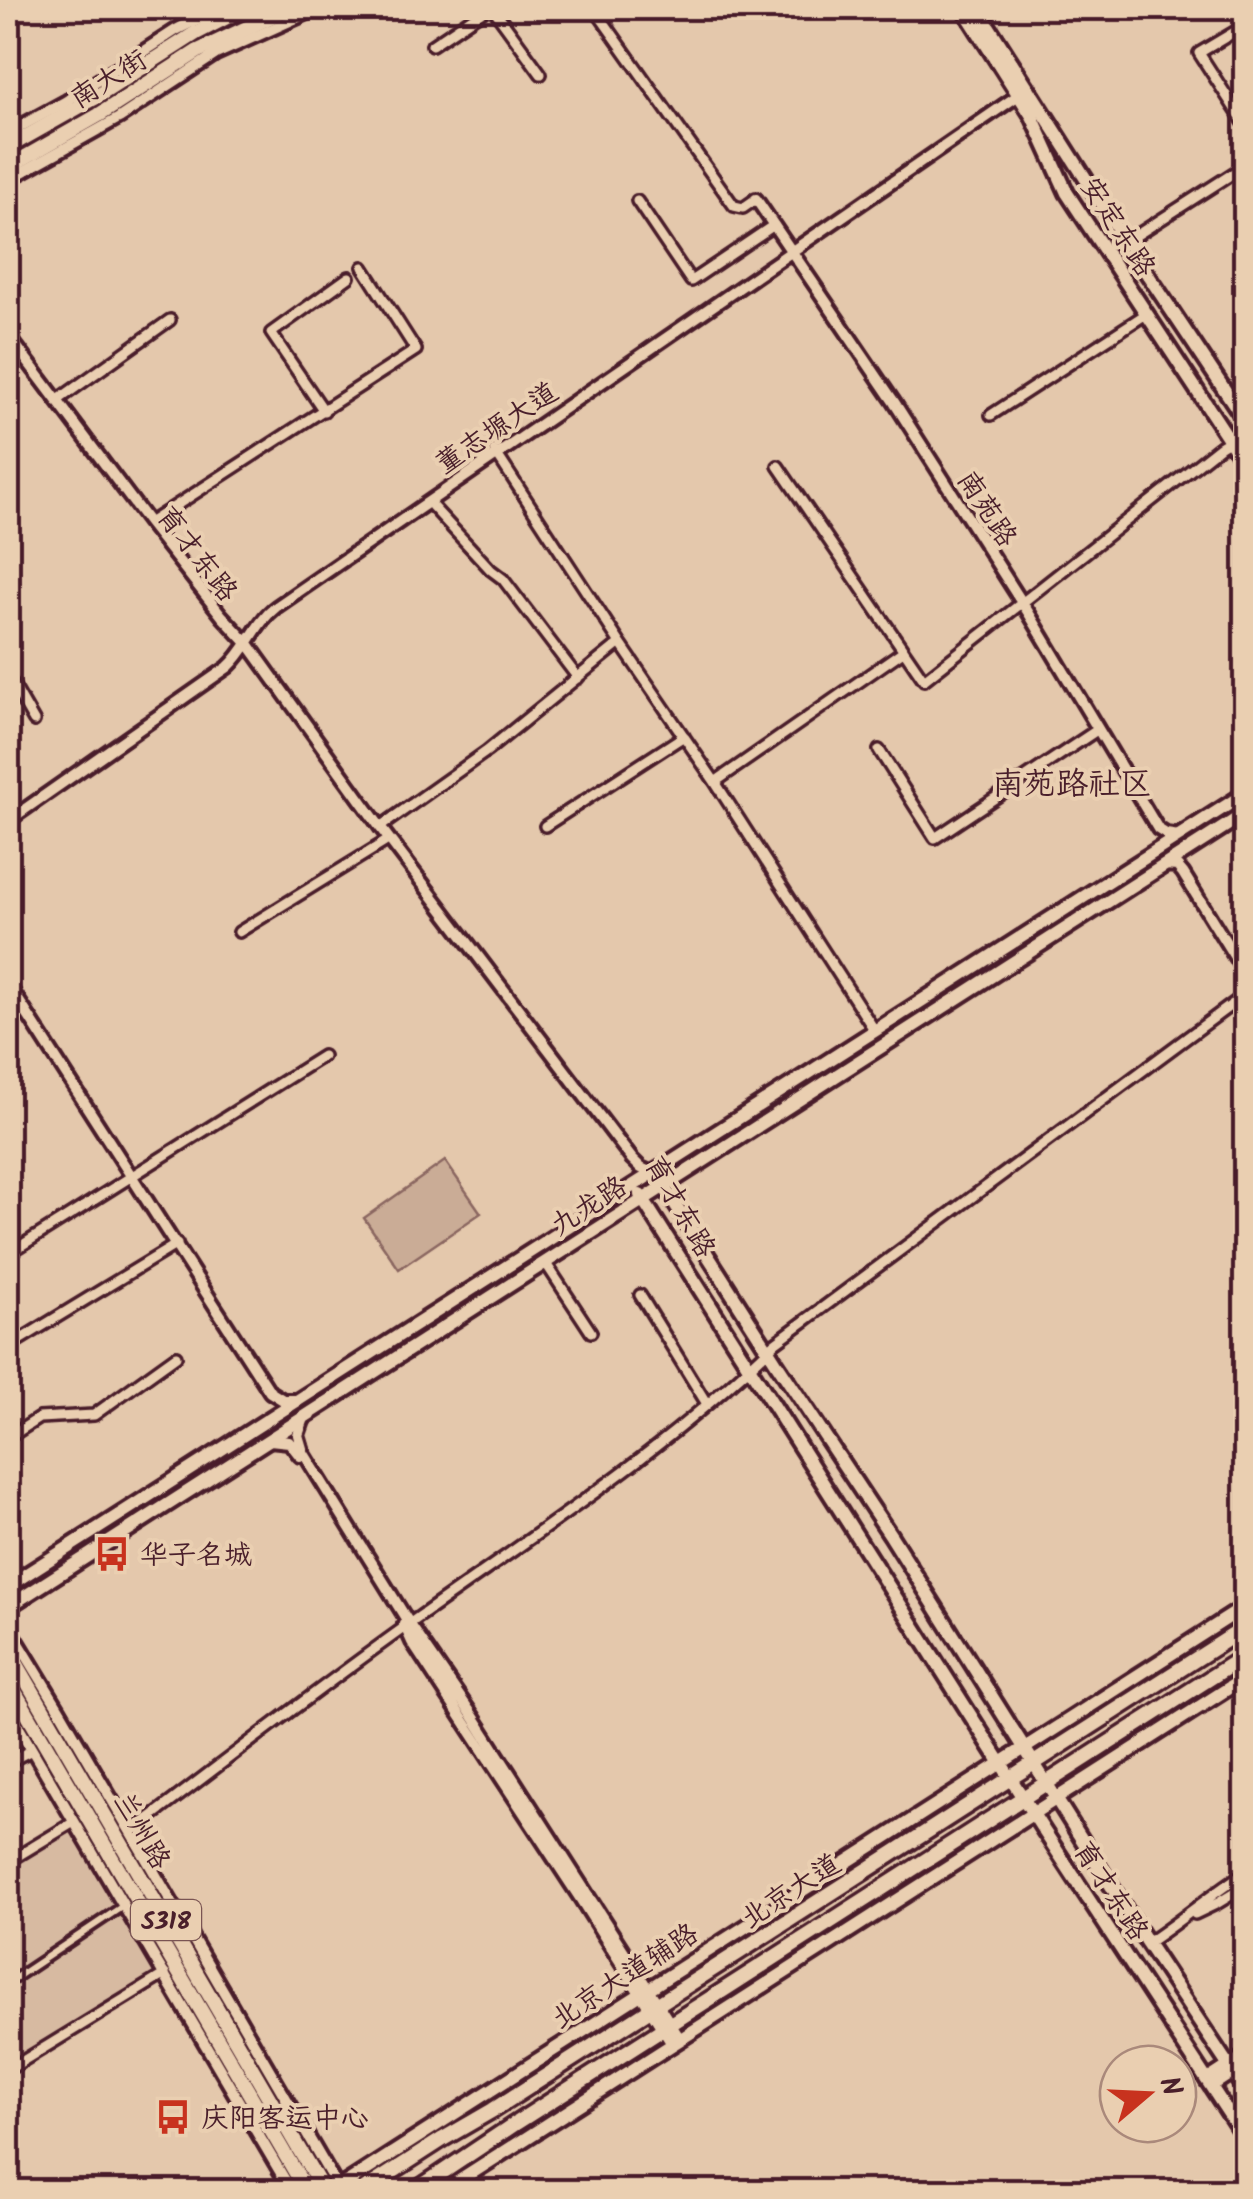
<svg xmlns="http://www.w3.org/2000/svg" width="1253" height="2199" font-family="Kalam,'LXGW WenKai TC',sans-serif">
  <style>
    .built { fill: #d7baa1 }
    .green { fill: #caac96; stroke: #8a6660; stroke-width: 2.5 }
    .lines { fill: none; stroke-linecap: round; stroke-linejoin: round }
    .pedestrian-casing { stroke: #4a1f2b; stroke-width: 14 }
    .minor-casing { stroke: #4a1f2b; stroke-width: 16 }
    .tertiary-casing { stroke: #4a1f2b; stroke-width: 18 }
    .secondary-casing { stroke: #4a1f2b; stroke-width: 20 }
    .primary-casing { stroke: #4a1f2b; stroke-width: 21 }
    .pedestrian { stroke: #eacfb1; stroke-width: 6 }
    .minor { stroke: #eacfb1; stroke-width: 9 }
    .tertiary { stroke: #eacfb1; stroke-width: 10 }
    .secondary { stroke: #eacfb1; stroke-width: 12 }
    .primary { stroke: #eacfb1; stroke-width: 14 }
    .labels { text-anchor: middle; stroke-width: 8; stroke-linejoin: round; paint-order: stroke }
    .shield { fill: #eacfb1; stroke: #7a5453; stroke-width: 2.5 }
    .shield-label { font-size: 25px; font-weight: bold; fill: #4a1f2b }
    .street-label { font-size: 28px; fill: #4a1f2b; stroke: #eacfb1 }
    .poi-label { font-size: 28px; fill: #4a1f2b; stroke: #eacfb1; text-anchor: start }
    .quarter-label { font-size: 32px; fill: #4a1f2b; stroke: #eacfb1 }
  </style>
  <rect width="100%" height="100%" fill="#e4c8ac"/>
  <filter id="ink" filterUnits="userSpaceOnUse"><feTurbulence type="fractalNoise" baseFrequency=".01" numOctaves="2"/><feDisplacementMap in="SourceGraphic" scale="20" xChannelSelector="R" yChannelSelector="G"/><feConvolveMatrix kernelMatrix="1 2 1 2 8 2 1 2 1" color-interpolation-filters="sRGB"/></filter>
  <g filter="url(#ink)">
    <path class="built" d="M 71,1828 L 157,1975 L 8,2066 L 8,1865 Z"/>
    <path class="green" d="M 445,1161 L 481,1213 L 399,1269 L 364,1218 Z"/>
    <g class="lines">
      <defs>
        <path id="pedestrian" d="M 8,1983 L 123,1906"/>
        <path id="minor" d="M 493,8 L 541,74
          M 594,8 L 734,206 L 743,208 L 756,199
          M 1246,25 L 1199,53 L 1246,126
          M 432,45 L 487,8
          M 637,201 L 691,281 L 774,225
          M 1126,242 L 1246,165
          M 58,400 L 170,320
          M 324,411 L 271,333 L 349,277
          M 991,415 L 1146,314
          M 494,450 L 620,643 L 715,782 L 875,1031
          M 778,466 L 924,680 L 1221,446 L 1246,431
          M 432,506 L 491,570 L 503,579 L 578,678
          M 149,523 L 416,350 L 363,267
          M 8,676 L 34,721
          M 879,750 L 935,838 L 1097,730
          M 715,782 L 903,651
          M 545,826 L 684,736
          M 380,827 L 487,751 L 620,643
          M 239,932 L 385,842
          M 8,1021 L 25,1010
          M 8,1254 L 323,1056
          M 545,1262 L 591,1332
          M 640,1295 L 707,1404
          M 8,1347 L 177,1244
          M 8,1438 L 39,1418 L 94,1415 L 176,1356
          M 8,1762 L 32,1750
          M 131,1832 C 227,1760 321,1686 419,1617 C 541,1530 668,1448 775,1343 L 1246,994
          M 8,1862 L 74,1822
          M 1195,1914 L 1218,1903 L 1246,1886
          M 1147,1943 C 1181,1921 1211,1894 1246,1872
          M 8,2070 L 165,1974"/>
        <path id="tertiary" d="M 8,133 L 65,102 L 176,30 L 219,8
          M 8,180 L 119,118 L 216,54 L 319,8
          M 756,199 L 894,402 L 1028,612 L 1158,829 L 1166,834 L 1179,836
          M 8,335 L 149,523 L 222,616 L 249,645 L 380,827 L 632,1159 L 641,1168 L 652,1173
          M 8,821 L 228,667 C 248,649 255,623 276,607 L 1023,92
          M 1165,865 L 1177,866 L 1183,873 L 1246,975
          M 8,984 L 270,1392 L 283,1400 L 298,1400
          M 304,1418 L 298,1435 L 303,1452 L 407,1620 L 473,1716 L 680,2039
          M 270,1440 L 289,1442 L 300,1456
          M 404,1624 L 412,1642 L 580,1898 L 672,2044
          M 8,1625 L 59,1709 L 340,2191
          M 8,1709 L 292,2192
          M 1206,2080 L 1246,2054
          M 1211,2087 L 1246,2064"/>
        <path id="secondary" d="M 963,8 L 1032,116 L 1067,193 L 1246,465
          M 977,8 L 1126,242 L 1246,422
          M 661,1182 L 777,1364 L 891,1536 L 1147,1943 L 1246,2092
          M 640,1195 L 1044,1831 L 1246,2140
          M 8,1586 L 1246,793
          M 8,1607 L 1246,813
          M 332,2192 L 1246,1606
          M 442,2192 L 1246,1677"/>
        <path id="primary" d="M 8,147 L 93,99 L 196,33 L 244,8
          M 8,167 L 99,115 L 198,51 L 289,8
          M 8,1649 L 324,2192
          M 8,1680 L 307,2192
          M 361,2192 L 443,2139 L 493,2110 L 1246,1627
          M 413,2192 L 513,2125 L 1246,1655"/>
      </defs>
      <use href="#pedestrian" class="pedestrian-casing"/>
      <use href="#minor" class="minor-casing"/>
      <use href="#tertiary" class="tertiary-casing"/>
      <use href="#secondary" class="secondary-casing"/>
      <use href="#primary" class="primary-casing"/>
      <use href="#pedestrian" class="pedestrian"/>
      <use href="#minor" class="minor"/>
      <use href="#tertiary" class="tertiary"/>
      <use href="#secondary" class="secondary"/>
      <use href="#primary" class="primary"/>
    </g>
  </g>
  <defs>
    <symbol id="bus-bare" viewBox="-9 -9 18 18"><path d="M-5-6H5V4H4V6H2V4H-2V6H-4V4H-5ZM-3.5-4V0h7V-4ZM-3.5 1.2v1.5H-2V1.2ZM2 1.2v1.5H3.5V1.2Z" fill="#c8321e" stroke="#eacfb1" stroke-width="2.5" paint-order="stroke"/></symbol>
  </defs>
  <g fill-rule="evenodd">
    <use href="#bus-bare" x="87" y="1529" width="50" height="50"/>
    <use href="#bus-bare" x="148" y="2092" width="50" height="50"/>
  </g>
  <g class="labels">
    <rect class="shield" x="131" y="1900" width="70" height="40" rx="8"/>
    <g class="shield-label">
      <text x="166" y="1929">S318</text>
    </g>
    <g class="street-label">
      <text transform="translate(108 78) rotate(-32)" y="10">南大街</text>
      <text transform="translate(1119 226) rotate(57)" y="10">安定东路</text>
      <text transform="translate(496 427) rotate(-34)" y="10">董志塬大道</text>
      <text transform="translate(988 508) rotate(57)" y="10">南苑路</text>
      <text transform="translate(198 553) rotate(52)" y="10">育才东路</text>
      <text transform="translate(588 1205) rotate(-33)" y="10">九龙路</text>
      <text transform="translate(681 1206) rotate(60)" y="10">育才东路</text>
      <text transform="translate(143 1830) rotate(60)" y="10">兰州路</text>
      <text transform="translate(790 1890) rotate(-33)" y="10">北京大道</text>
      <text transform="translate(1112 1890) rotate(57)" y="10">育才东路</text>
      <text transform="translate(624 1975) rotate(-33)" y="10">北京大道辅路</text>
    </g>
    <g class="poi-label">
      <text x="140" y="1564">华子名城</text>
      <text x="201" y="2127">庆阳客运中心</text>
    </g>
    <g class="quarter-label">
      <text x="1072" y="794">南苑路社区</text>
    </g>
  </g>
  <rect width="1253" height="2199" fill="none" stroke="#eacfb1" stroke-width="40"/>
  <rect x="20" y="20" width="1213" height="2159" fill="none" stroke="#4a1f2b" stroke-width="4" filter="url(#ink)"/>
  <g transform="translate(1148 2094) rotate(71)"><circle r="48" fill="#eacfb1" stroke="#aa897b" stroke-width="2.5"/>
  <path d="M0-8L18 38L0 25L-18 38Z" fill="#c8321e"/>
  <text y="-15" font-size="28" font-weight="bold" text-anchor="middle" fill="#4a1f2b">N</text>
  </g>
</svg>
